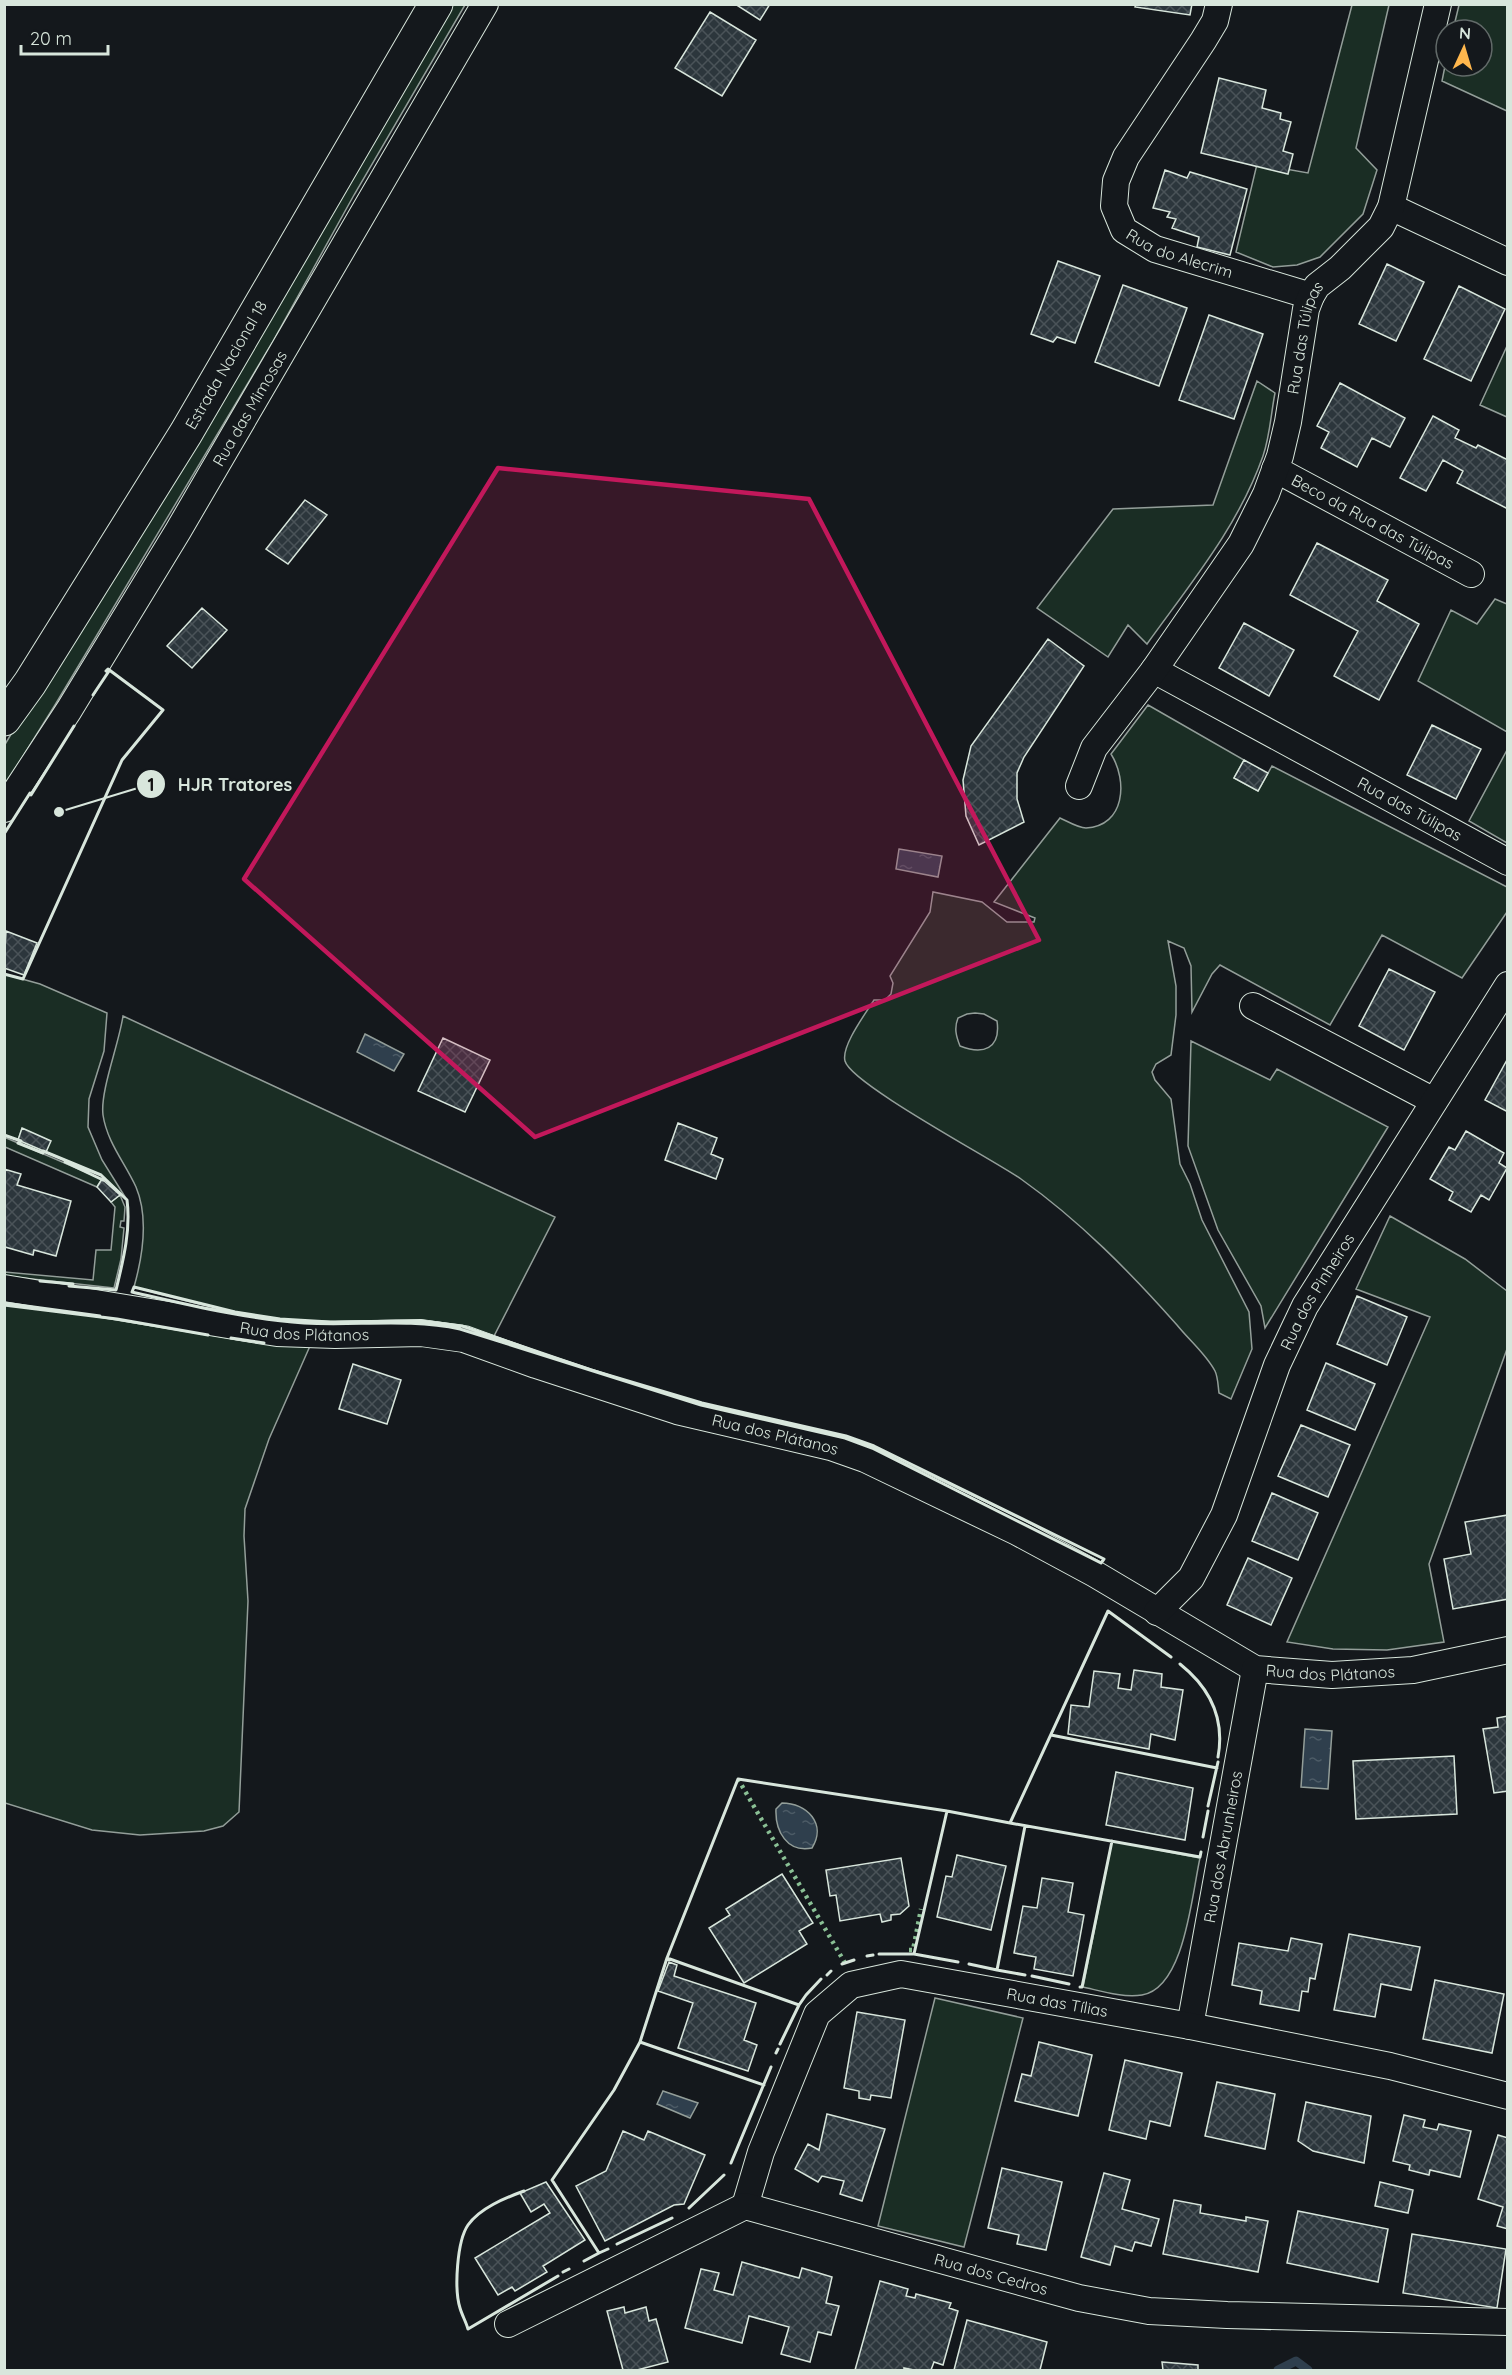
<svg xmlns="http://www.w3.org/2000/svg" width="1512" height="2375" font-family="Quicksand,sans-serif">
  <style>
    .green { fill: #1a2d24; stroke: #939e99; stroke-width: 1.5; fill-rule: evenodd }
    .water { fill: url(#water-ripples); stroke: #939e99; stroke-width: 1.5 }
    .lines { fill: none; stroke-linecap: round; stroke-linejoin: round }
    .stream { stroke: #2f3f4d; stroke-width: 9 }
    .building { fill: url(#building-cross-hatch); stroke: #d8e6dc; stroke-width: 1.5 }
    .minor-casing { stroke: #d8e6dc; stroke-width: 28 }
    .primary-casing { stroke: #d8e6dc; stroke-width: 35 }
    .minor { stroke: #14181c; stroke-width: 26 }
    .primary { stroke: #14181c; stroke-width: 33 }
    .hedge { stroke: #8ac095; stroke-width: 4.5; stroke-dasharray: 3 4.5; stroke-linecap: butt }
    .wall { stroke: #d8e6dc; stroke-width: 3 }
    .marked { fill: #c2185b; fill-opacity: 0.2; stroke: #c2185b; stroke-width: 4.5; stroke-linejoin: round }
    .labels { text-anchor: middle; stroke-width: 4.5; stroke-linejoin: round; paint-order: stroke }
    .street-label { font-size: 16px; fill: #d8e6dc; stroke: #14181c }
    .leader { fill: none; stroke: #d8e6dc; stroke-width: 2 }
    .callout-dot { fill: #d8e6dc; stroke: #14181c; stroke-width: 2 }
    .mark-label { font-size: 18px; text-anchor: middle; font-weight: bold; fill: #111 }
    .callout-label { font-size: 18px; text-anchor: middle; font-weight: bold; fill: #d8e6dc; stroke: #14181c; stroke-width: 4.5; stroke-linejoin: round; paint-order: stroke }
  </style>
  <defs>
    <pattern id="water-ripples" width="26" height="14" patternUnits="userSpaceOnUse" patternTransform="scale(1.5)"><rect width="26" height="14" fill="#2f3f4d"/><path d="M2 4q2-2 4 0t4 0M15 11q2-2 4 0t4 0" fill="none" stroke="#4c5b66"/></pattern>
    <pattern id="building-cross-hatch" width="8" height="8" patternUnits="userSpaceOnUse" patternTransform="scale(1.5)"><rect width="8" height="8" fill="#2c363c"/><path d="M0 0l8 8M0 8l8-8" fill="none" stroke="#4a5358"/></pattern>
  </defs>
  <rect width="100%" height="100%" fill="#14181c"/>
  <path class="green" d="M 446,5 L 465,5 L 354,195 L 272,343 L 55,705 L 5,785 L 4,746 Z
    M 1352,5 L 1389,5 L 1356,148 L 1377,170 L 1363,214 L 1320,257 L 1297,265 L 1273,267 L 1236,252 L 1257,164 L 1308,173 Z
    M 1459,5 L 1507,5 L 1507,111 L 1442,81 L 1446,61 L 1446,66 L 1482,66 L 1482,30 L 1453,30 Z
    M 1507,346 L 1507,417 L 1480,405 Z
    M 1257,381 L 1275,393 C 1271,413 1270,436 1263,456 C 1238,527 1190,584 1147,644 L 1128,625 L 1108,657 L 1037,608 L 1113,509 L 1213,505 Z
    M 1495,599 L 1507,604 L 1507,732 L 1418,681 L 1451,610 L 1477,624 Z
    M 1148,705 L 1244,760 L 1234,778 L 1258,791 L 1272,766 L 1507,887 L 1507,912 L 1462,978 L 1382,935 L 1330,1025 L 1220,965 L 1212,974 L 1192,1012 L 1191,966 L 1184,948 L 1168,941 L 1176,986 L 1176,1015 L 1171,1055 L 1156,1064 L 1152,1072 L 1155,1080 L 1171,1099 L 1180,1164 L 1190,1184 L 1202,1220 L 1249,1312 L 1252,1349 L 1231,1399 L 1219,1393 C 1218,1386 1218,1377 1215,1371 C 1206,1354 1189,1340 1177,1325 C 1130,1272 1080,1221 1021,1179 C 994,1160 851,1084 845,1061 C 841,1046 866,1013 874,1000 L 885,1000 L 891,994 L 893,983 L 890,976 L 930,912 L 933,892 L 982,902 L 1007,922 L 1034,922 L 1035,918 L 994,902 L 1060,818 C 1067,821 1078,828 1086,828 C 1125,826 1128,781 1111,754 ZM 975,1013 L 984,1014 L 997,1021 C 1001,1049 983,1055 960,1046 C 956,1036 954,1028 958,1018 L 967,1014 Z
    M 1507,750 L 1507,843 L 1469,821 Z
    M 4,974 L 40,984 L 107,1013 L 104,1051 L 89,1099 L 88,1127 L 102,1160 L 127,1200 L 101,1175 L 46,1152 L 50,1141 L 22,1129 L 18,1140 L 5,1135 Z
    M 123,1016 L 555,1217 L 494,1336 C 475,1330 456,1324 436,1322 C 391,1317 345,1324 299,1321 C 243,1316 188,1302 134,1287 C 143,1255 149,1218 136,1187 C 125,1163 107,1142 103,1115 C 100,1091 119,1044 123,1016 Z
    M 1191,1041 L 1270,1080 L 1277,1069 L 1388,1127 L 1265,1328 L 1261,1306 L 1218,1230 L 1188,1146 Z
    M 4,1137 L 102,1179 L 97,1187 L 5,1147 Z
    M 120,1195 L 125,1207 L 124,1221 L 121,1221 L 120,1227 L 124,1228 L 121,1259 L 114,1288 L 5,1276 L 5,1272 L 93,1280 L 96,1250 L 111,1250 L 115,1207 L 111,1202 Z
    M 1390,1216 L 1465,1259 L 1507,1291 L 1507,1349 L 1429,1564 L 1444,1642 L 1387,1650 L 1333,1649 L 1287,1642 L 1430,1317 L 1356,1289 Z
    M 4,1305 L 117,1319 L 251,1342 L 310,1346 L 269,1439 L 245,1509 L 244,1536 L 248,1601 L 239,1812 L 223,1826 L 204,1831 L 140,1835 L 92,1830 L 5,1803 Z
    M 1112,1841 L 1200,1858 C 1192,1893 1185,1988 1142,1995 C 1123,1998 1101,1991 1083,1987 Z
    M 935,1998 L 1023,2018 L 964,2247 L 878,2226 Z"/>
  <path class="water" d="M 899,849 L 942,856 L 938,877 L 896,869 Z
    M 365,1034 L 404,1054 L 394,1071 L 357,1052 Z
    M 1305,1729 L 1332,1731 L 1328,1789 L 1301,1787 Z
    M 782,1803 C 807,1803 827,1824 812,1848 C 787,1853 775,1831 776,1809 Z
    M 663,2091 L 698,2103 L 690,2118 L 657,2104 Z"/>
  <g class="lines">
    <path class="stream" d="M 1278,2370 L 1296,2361 L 1308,2370"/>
  </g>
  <path class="building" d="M 735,4 L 770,4 L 760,20 Z
    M 1136,4 L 1192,4 L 1190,15 L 1135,7 Z
    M 710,12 L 756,40 L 722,96 L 675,68 Z
    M 1219,78 L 1266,90 L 1262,108 L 1281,113 L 1280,119 L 1291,122 L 1283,151 L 1293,154 L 1288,174 L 1201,153 Z
    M 1165,170 L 1187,178 L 1190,172 L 1247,189 L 1230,255 L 1197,247 L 1199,237 L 1172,228 L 1176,219 L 1167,217 L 1170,212 L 1153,208 Z
    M 1058,261 L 1100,276 L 1075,343 L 1057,337 L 1053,342 L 1031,334 Z
    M 1387,264 L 1424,282 L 1396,341 L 1359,324 Z
    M 1123,285 L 1187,308 L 1159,386 L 1095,362 Z
    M 1459,286 L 1505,309 L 1471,381 L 1424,359 Z
    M 1209,315 L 1263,334 L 1234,419 L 1179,400 Z
    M 1340,383 L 1405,418 L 1390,447 L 1372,438 L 1357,467 L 1321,448 L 1329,432 L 1317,426 Z
    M 1433,416 L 1459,430 L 1455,438 L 1476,448 L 1478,445 L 1508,460 L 1508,509 L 1457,483 L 1463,471 L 1443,460 L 1426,491 L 1400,478 Z
    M 305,500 L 327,515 L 288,564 L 266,549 Z
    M 1317,543 L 1388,580 L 1377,601 L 1419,624 L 1379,700 L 1334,676 L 1358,631 L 1290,595 Z
    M 202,608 L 227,630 L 192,668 L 167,646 Z
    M 1244,623 L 1294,650 L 1269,696 L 1219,668 Z
    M 1048,639 L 1084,666 L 1024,757 L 1017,773 L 1017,799 L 1024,822 L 979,845 L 966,816 L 963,780 L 971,746 Z
    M 1432,725 L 1481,749 L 1456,799 L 1407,775 Z
    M 1244,760 L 1268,773 L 1258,791 L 1234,778 Z
    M 6,931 L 37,943 L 24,975 L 4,968 Z
    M 1389,969 L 1435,992 L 1404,1050 L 1359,1026 Z
    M 443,1038 L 490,1060 L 465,1112 L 418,1091 Z
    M 1508,1058 L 1508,1112 L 1485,1100 Z
    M 678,1123 L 717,1138 L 711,1154 L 723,1159 L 716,1179 L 665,1160 Z
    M 22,1128 L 51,1141 L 46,1152 L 18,1140 Z
    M 1466,1131 L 1504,1153 L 1499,1163 L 1507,1168 L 1489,1200 L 1481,1195 L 1471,1212 L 1449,1200 L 1453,1192 L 1430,1179 L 1449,1147 L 1455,1150 Z
    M 4,1169 L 21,1174 L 17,1185 L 71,1201 L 56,1256 L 34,1250 L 33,1255 L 5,1247 L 4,1250 Z
    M 102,1179 L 120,1195 L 111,1202 L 97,1187 Z
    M 1357,1296 L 1407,1317 L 1387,1365 L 1337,1344 Z
    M 1326,1363 L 1375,1384 L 1355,1430 L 1307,1410 Z
    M 353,1364 L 401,1380 L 387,1424 L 339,1409 Z
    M 1301,1425 L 1350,1445 L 1328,1497 L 1278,1476 Z
    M 1272,1493 L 1318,1513 L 1298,1560 L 1252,1541 Z
    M 1508,1515 L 1508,1599 L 1453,1609 L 1444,1559 L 1471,1554 L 1465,1522 Z
    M 1248,1558 L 1292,1578 L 1271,1625 L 1227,1605 Z
    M 1134,1670 L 1162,1674 L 1161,1687 L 1183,1690 L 1175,1740 L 1151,1734 L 1149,1749 L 1068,1734 L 1071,1705 L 1089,1707 L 1094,1671 L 1120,1674 L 1118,1688 L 1131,1690 Z
    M 1508,1716 L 1508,1791 L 1494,1793 L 1483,1729 L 1498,1727 L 1497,1718 Z
    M 1454,1756 L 1457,1814 L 1356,1819 L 1353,1761 Z
    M 1116,1772 L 1193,1788 L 1185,1840 L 1106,1825 Z
    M 957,1855 L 1006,1866 L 991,1930 L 937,1917 L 946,1876 L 952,1877 Z
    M 901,1858 L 909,1906 L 900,1914 L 891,1915 L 891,1920 L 882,1922 L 880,1914 L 840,1921 L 836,1895 L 830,1896 L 826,1870 Z
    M 782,1874 L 813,1923 L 799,1931 L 807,1944 L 744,1983 L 709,1928 L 730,1915 L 726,1909 Z
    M 1042,1878 L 1073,1883 L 1068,1912 L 1084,1915 L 1073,1976 L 1034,1969 L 1036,1957 L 1014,1953 L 1023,1906 L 1037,1908 Z
    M 1349,1934 L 1420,1947 L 1411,1990 L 1381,1984 L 1375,2017 L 1334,2010 Z
    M 1291,1938 L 1322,1944 L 1315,1979 L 1310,1978 L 1308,1992 L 1302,1991 L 1299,2011 L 1260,2004 L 1262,1991 L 1232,1985 L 1239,1943 L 1288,1951 Z
    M 669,1962 L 677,1965 L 674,1976 L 756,2003 L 744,2040 L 757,2045 L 748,2071 L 678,2048 L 693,2003 L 658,1991 Z
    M 1435,1980 L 1504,1994 L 1492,2053 L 1423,2039 Z
    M 857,2012 L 905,2020 L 891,2098 L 871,2095 L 870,2100 L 859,2098 L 859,2091 L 844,2088 Z
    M 1039,2042 L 1092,2055 L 1078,2116 L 1015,2101 L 1022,2074 L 1031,2076 Z
    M 1125,2060 L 1182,2073 L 1170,2126 L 1150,2121 L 1146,2139 L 1109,2130 Z
    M 1217,2082 L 1275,2094 L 1265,2149 L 1205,2136 Z
    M 1306,2102 L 1371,2116 L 1364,2163 L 1313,2151 L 1298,2141 Z
    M 827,2114 L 885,2129 L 862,2201 L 840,2194 L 844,2181 L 822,2176 L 818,2182 L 795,2169 L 808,2144 L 819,2150 Z
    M 1404,2115 L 1425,2120 L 1423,2127 L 1437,2130 L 1439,2124 L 1471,2131 L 1460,2177 L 1430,2170 L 1429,2175 L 1409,2170 L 1410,2165 L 1393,2161 Z
    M 623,2131 L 644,2140 L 648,2131 L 705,2155 L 684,2204 L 674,2205 L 605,2241 L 576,2186 L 606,2171 Z
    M 1498,2135 L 1508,2138 L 1508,2229 L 1497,2226 L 1503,2207 L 1478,2199 Z
    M 1002,2168 L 1062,2182 L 1046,2250 L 1017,2244 L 1019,2235 L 988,2228 Z
    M 1104,2173 L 1130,2180 L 1122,2209 L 1159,2219 L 1151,2246 L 1135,2242 L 1132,2251 L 1115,2246 L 1110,2265 L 1081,2257 Z
    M 546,2182 L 585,2240 L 543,2266 L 547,2272 L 515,2291 L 512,2287 L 498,2295 L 475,2258 L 550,2213 L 544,2204 L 531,2212 L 520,2193 Z
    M 1380,2182 L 1413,2190 L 1408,2213 L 1375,2206 Z
    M 1174,2200 L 1201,2205 L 1200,2213 L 1246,2221 L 1246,2217 L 1268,2221 L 1258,2272 L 1163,2254 Z
    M 1298,2211 L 1388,2229 L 1378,2282 L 1287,2263 Z
    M 1412,2234 L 1506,2249 L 1497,2308 L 1403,2293 Z
    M 742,2262 L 799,2278 L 802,2268 L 832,2277 L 826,2303 L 839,2306 L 831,2335 L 818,2332 L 810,2362 L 781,2354 L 789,2327 L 749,2316 L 742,2343 L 685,2328 L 701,2269 L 719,2273 L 714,2290 L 733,2295 Z
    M 880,2281 L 908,2289 L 906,2296 L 915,2298 L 916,2294 L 951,2303 L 949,2308 L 958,2311 L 943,2365 L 934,2362 L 931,2370 L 914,2370 L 904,2368 L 904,2370 L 855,2370 Z
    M 624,2307 L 625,2313 L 646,2307 L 649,2321 L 656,2319 L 668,2362 L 637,2370 L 623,2370 L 607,2311 Z
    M 967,2320 L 1047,2342 L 1040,2370 L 954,2370 Z
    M 1162,2362 L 1198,2365 L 1198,2370 L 1163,2370 Z"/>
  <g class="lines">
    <defs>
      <g id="minor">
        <path id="s1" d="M 1219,4 L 1215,21 L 1203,41 L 1126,157 L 1116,181 L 1114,206 L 1124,230 L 1155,249 L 1311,296"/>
        <path d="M 1391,207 L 1508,262"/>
        <path id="s2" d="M 1275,469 L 1471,574"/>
        <path id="s3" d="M 1154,670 L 1508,862"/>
        <path id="s4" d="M 1079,786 L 1094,748 L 1154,670 L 1241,544 L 1266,494 L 1280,456 L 1288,422 L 1306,309 L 1311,296 L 1317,286 L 1340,268 L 1381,227 L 1391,207 L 1438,4"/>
        <path id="s5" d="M 4,809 L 69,710 L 178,531 L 485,4"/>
        <path d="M 1253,1006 L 1434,1101"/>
        <path id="s6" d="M 4,1288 L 277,1333 L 335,1335 L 421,1333 L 464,1339 L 536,1365 L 677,1411 L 831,1447 L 865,1459 L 1017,1532 L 1095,1574 L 1255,1669 L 1332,1675 L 1413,1670 L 1508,1650"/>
        <path id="s7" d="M 1157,1612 L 1191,1578 L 1224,1515 L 1277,1365 L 1305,1306 L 1508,985"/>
        <path id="s8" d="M 1190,2026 L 1255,1669"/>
        <path id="s9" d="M 745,2206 L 761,2152 L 817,2014 L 851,1985 L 901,1974 L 1190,2026 L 1390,2066 L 1508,2096"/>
        <path id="s10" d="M 508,2324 L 745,2206 L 1079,2298 L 1149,2311 L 1227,2315 L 1508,2322"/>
      </g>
      <g id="primary">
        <path id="s11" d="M 4,719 L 30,683 L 186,433 L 436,4"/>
      </g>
    </defs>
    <use href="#minor" class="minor-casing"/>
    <use href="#primary" class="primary-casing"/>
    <use href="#minor" class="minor"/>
    <use href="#primary" class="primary"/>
    <path class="hedge" d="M 738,1779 L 845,1963
      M 909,1950 L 913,1950 L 921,1909"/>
    <path class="wall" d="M 93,695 L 109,671
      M 31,795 L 74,726
      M 4,834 L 30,793
      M 4,974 L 23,979 L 122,760 L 163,710 L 108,669 L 106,671
      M 4,1135 L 21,1141
      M 18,1143 L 43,1153
      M 43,1151 L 101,1175 L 127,1200 C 131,1230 123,1261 116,1290 L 69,1286
      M 65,1162 L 103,1180
      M 40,1281 L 73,1284
      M 134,1287 L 235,1312 L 280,1319 L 330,1322 L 422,1321 L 462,1326 L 591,1370 L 702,1403 L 846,1436 L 874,1446 L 1104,1559 L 1101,1563 L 872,1448 L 845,1438 L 701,1405 L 460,1329 C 409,1318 356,1326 304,1323 C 246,1319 189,1305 132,1292 Z
      M 4,1303 L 100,1316
      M 4,1305 L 117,1319 L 208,1335
      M 231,1338 L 264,1343
      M 1171,1657 L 1108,1611 L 1010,1823 L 1200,1857 L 1201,1852
      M 1180,1664 C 1210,1688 1225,1719 1218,1757
      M 1051,1735 L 1217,1768
      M 1208,1806 L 1218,1762
      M 947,1811 L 914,1954 L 958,1962
      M 1025,1826 L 997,1970 L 1025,1975
      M 1203,1837 L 1208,1811
      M 879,1954 L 914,1954
      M 867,1956 L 873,1955
      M 667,1958 L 640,2042 L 764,2085
      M 842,1964 L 854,1960
      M 969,1964 L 997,1970
      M 827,1975 L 831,1971
      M 1032,1976 L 1069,1984
      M 821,1979 L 806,1995 L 799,2005 L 667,1958 L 738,1779 L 947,1811 L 1010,1823
      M 1080,1987 L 1082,1987 L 1112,1841
      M 780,2044 L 799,2005
      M 776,2053 L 778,2049
      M 731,2163 L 771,2067
      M 524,2191 C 505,2198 480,2208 468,2225 C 457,2241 454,2289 460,2308 C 462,2315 466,2322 468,2329 L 558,2276
      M 689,2208 L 724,2175
      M 617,2244 L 672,2218
      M 608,2249 L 599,2253 L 552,2180 L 614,2090 L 640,2042
      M 584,2261 L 599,2253
      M 563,2272 L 569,2269"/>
  </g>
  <path class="marked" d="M 498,468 L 809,499 L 1039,940 L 535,1137 L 244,879 Z"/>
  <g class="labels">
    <g class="street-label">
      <text dy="6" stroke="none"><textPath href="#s1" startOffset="318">Rua do Alecrim</textPath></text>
      <text dy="6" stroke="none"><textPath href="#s4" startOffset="510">Rua das Túlipas</textPath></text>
      <text dy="6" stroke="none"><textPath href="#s11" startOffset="418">Estrada Nacional 18</textPath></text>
      <text dy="6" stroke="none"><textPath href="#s5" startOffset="470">Rua das Mimosas</textPath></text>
      <text dy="6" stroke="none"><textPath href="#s2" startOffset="111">Beco da Rua das Túlipas</textPath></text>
      <text dy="6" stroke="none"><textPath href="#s3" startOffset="291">Rua das Túlipas</textPath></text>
      <text dy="6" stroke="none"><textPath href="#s7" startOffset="362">Rua dos Pinheiros</textPath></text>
      <text dy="6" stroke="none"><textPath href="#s6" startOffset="304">Rua dos Plátanos</textPath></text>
      <text dy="6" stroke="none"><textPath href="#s6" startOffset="790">Rua dos Plátanos</textPath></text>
      <text dy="6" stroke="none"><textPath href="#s6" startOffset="1402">Rua dos Plátanos</textPath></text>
      <text dy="6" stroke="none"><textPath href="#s8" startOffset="182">Rua dos Abrunheiros</textPath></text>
      <text dy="6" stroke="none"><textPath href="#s9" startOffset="460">Rua das Tílias</textPath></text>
      <text dy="6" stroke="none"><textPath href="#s10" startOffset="520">Rua dos Cedros</textPath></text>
    </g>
  </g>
  <path class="leader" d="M59 812L151 784"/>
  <g class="callout-dot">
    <circle cx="59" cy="812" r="6"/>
    <circle cx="151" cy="784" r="15"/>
  </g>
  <g class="mark-label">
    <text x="151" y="791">1</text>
  </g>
  <g class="callout-label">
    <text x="235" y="791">HJR Tratores</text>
  </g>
  <rect width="1512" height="2375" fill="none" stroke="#d8e6dc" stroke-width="12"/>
  <g transform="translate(1464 48) rotate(4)"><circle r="28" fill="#14181c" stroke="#626a69" stroke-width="1.5"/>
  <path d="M0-4.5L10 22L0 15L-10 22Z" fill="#ffb74d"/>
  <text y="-9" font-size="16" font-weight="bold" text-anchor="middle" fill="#d8e6dc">N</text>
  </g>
  <path d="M21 45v9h87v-9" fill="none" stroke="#d8e6dc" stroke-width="3"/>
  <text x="30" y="45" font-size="18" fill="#d8e6dc" stroke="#14181c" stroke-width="4.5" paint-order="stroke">20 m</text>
</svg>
